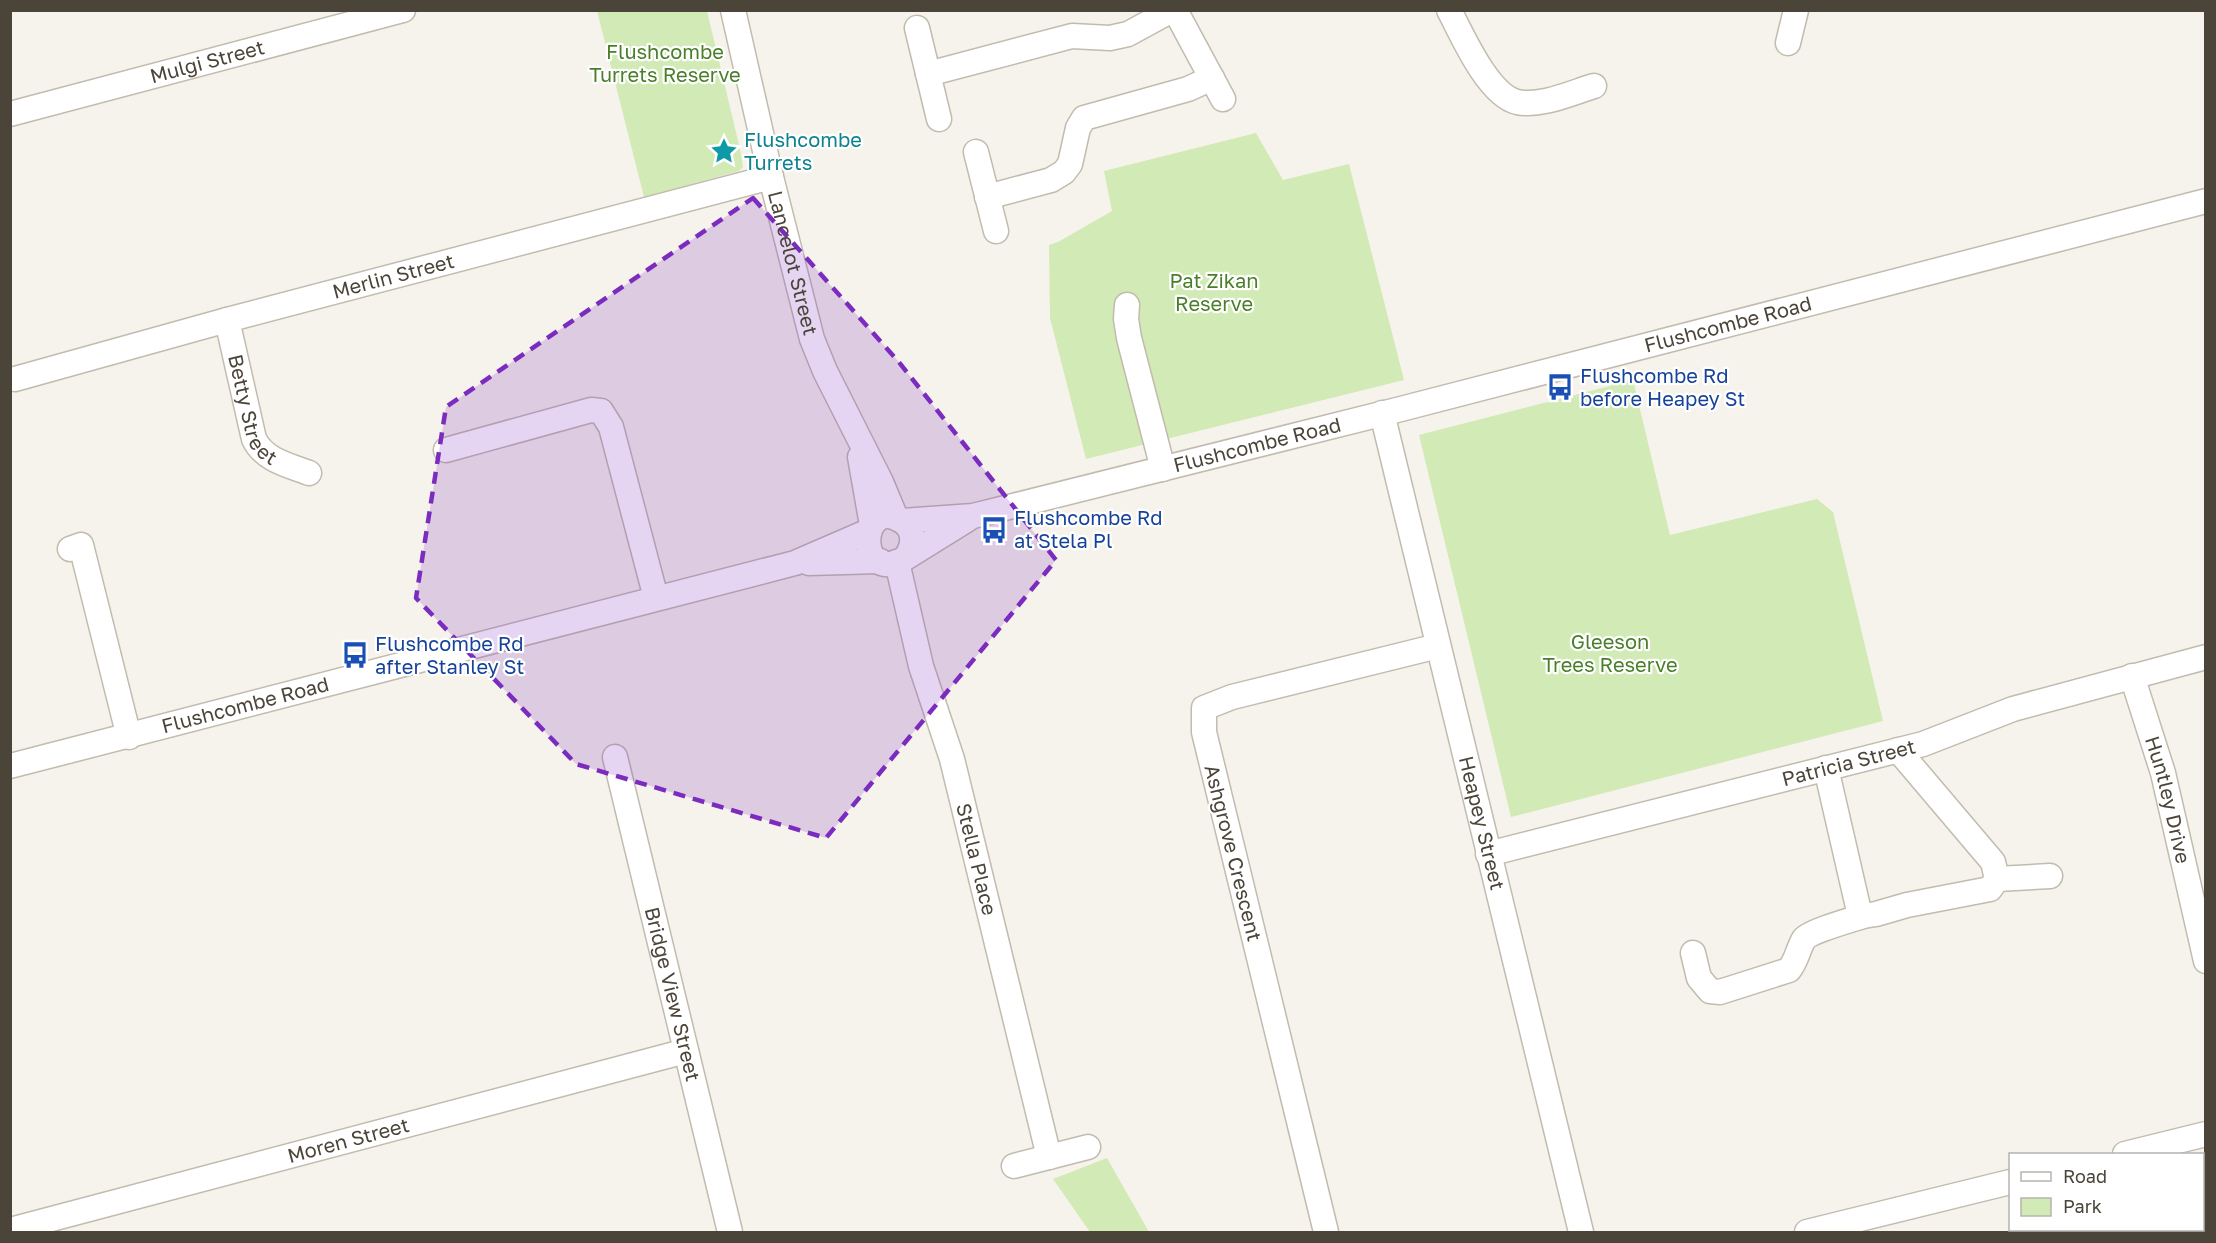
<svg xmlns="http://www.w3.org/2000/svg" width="2216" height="1243" font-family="'Golos Text',sans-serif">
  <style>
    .green { fill: #d2eab5 }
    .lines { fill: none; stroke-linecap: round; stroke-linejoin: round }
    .minor-casing { stroke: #c2bbae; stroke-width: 27 }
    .minor { stroke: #fff; stroke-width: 24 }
    .marked { fill: #7b2cbf; fill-opacity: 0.2; stroke: #7b2cbf; stroke-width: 4.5; stroke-dasharray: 12 8; stroke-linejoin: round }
    .labels { text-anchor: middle; stroke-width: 4.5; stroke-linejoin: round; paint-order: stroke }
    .park-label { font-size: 20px; fill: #4a7f2a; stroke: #fff }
    .street-label { font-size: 20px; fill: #4b4439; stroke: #fff }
    .culture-label { font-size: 20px; fill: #0d838f; stroke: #fff; text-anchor: start }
    .transit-label { font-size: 20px; fill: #164399; stroke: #fff; text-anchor: start }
  </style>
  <rect width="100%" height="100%" fill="#f6f3ec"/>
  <path class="green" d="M 597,11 L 707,11 L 740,149 L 743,167 L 739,171 L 644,197 Z
    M 1256,133 L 1283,180 L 1349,164 L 1404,380 L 1086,459 L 1050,318 L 1049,245 L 1058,242 L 1112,211 L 1104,171 Z
    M 1633,380 L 1670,535 L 1817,499 L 1833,512 L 1883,721 L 1511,817 L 1419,435 Z
    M 1107,1158 L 1149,1232 L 1090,1232 L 1053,1179 Z
    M 2205,1164 L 2205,1232 L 2054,1232 L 2053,1230 L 2202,1230 L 2202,1165 Z"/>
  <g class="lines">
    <defs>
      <g id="minor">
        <path id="s1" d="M 733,10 L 771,177 L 812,339 L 825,371 L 881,482 L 896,518"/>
        <path d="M 1175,10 L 1223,99"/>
        <path d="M 1449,10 C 1462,35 1488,95 1517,102 C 1541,107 1571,93 1594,86"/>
        <path d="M 917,28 L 939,119"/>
        <path d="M 1788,43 L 1796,10"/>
        <path d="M 928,74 L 1072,36 L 1110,38 L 1128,34 L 1172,10"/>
        <path id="s2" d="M 10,114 L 403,10"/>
        <path d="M 976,152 L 996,231"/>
        <path d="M 987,197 L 1051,180 L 1064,172 L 1070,164 L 1078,128 L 1084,118 L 1188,89 L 1212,78"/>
        <path d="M 1127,305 L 1126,319 L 1129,338 L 1163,469"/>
        <path id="s3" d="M 227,320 L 254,439 C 264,460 288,465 309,473"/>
        <path id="s4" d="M 15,379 L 227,320 L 771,177"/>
        <path id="s5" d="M 1382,413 L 1581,1232"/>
        <path d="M 446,450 L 591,410 L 601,411 L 611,427 L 656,598"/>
        <path d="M 860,457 L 872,525"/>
        <path id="s6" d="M 902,521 L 973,516 L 1397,410 L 2206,201"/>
        <path d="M 70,549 L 81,545 L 129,737"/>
        <path d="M 906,557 C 915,545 915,528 900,520 C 860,497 855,583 902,560 L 968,519"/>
        <path id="s7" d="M 897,562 L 921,666 L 952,759 L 1049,1157"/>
        <path d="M 809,563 L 880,561"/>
        <path id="s8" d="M 2132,676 L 2163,773 L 2206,961"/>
        <path d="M 1898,750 L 1993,862 L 1997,879"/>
        <path id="s9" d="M 615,757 L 730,1232"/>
        <path id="s10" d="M 10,766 L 795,563 L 869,531"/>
        <path id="s11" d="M 1488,854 L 1923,744 L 2013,709 L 2206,657"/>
        <path d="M 1863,916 L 1876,914 L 1907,905 L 1990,889 L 1997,879 L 2050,876"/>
        <path d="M 1693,953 L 1699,978 L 1710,991 L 1720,992 L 1789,970 C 1797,960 1798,949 1804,939 C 1808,932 1851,920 1863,916 L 1858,907 L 1826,768"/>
        <path d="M 2125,1154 L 2206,1134"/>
        <path d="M 1014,1166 L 1088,1147"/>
        <path id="s12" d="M 10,1230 L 686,1051"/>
        <path d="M 1326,1232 L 1204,732 L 1204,708 L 1232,697 L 1438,646"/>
        <path d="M 1807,1232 L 2010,1182"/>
      </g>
    </defs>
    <use href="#minor" class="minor-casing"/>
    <use href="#minor" class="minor"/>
  </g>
  <path class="marked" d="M 753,198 L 898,361 L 1056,560 L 826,838 L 576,764 L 416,598 L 446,407 Z"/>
  <defs>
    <symbol id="sight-bare" viewBox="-9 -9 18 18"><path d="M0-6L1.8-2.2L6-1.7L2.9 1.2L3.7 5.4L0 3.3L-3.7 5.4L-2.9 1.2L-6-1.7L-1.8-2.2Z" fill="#0f9aa8" stroke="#fff" stroke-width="2.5" paint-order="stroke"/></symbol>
    <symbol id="bus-bare" viewBox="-9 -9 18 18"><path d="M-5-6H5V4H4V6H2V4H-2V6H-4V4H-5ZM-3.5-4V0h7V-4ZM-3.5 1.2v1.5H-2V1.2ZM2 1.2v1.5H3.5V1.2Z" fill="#1a4fb4" stroke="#fff" stroke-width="2.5" paint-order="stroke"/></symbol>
  </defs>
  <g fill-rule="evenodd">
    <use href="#sight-bare" x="705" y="132" width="38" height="38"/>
    <use href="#bus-bare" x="1541" y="368" width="38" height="38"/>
    <use href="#bus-bare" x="975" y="511" width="38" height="38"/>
    <use href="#bus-bare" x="336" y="636" width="38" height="38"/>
  </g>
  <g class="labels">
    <g class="park-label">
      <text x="665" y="59">Flushcombe<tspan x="665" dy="23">Turrets Reserve</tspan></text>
      <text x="1214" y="288">Pat Zikan<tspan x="1214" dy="23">Reserve</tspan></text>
      <text x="1610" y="649">Gleeson<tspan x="1610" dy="23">Trees Reserve</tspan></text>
    </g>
    <g class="street-label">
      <text dy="7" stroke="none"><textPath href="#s2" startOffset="204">Mulgi Street</textPath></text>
      <text dy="7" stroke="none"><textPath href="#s1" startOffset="260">Lancelot Street</textPath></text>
      <text dy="7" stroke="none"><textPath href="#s4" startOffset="392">Merlin Street</textPath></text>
      <text dy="7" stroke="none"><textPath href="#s6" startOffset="850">Flushcombe Road</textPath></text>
      <text dy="7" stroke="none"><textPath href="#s3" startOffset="94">Betty Street</textPath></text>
      <text dy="7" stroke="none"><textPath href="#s6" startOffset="364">Flushcombe Road</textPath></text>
      <text dy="7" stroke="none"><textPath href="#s10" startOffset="243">Flushcombe Road</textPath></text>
      <text dy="7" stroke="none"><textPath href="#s11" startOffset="372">Patricia Street</textPath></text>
      <text dy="7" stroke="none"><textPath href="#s8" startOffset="129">Huntley Drive</textPath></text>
      <text dy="7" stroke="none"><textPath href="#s5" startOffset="422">Heapey Street</textPath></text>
      <text transform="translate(1233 853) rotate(76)" y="7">Ashgrove Crescent</text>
      <text dy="7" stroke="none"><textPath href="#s7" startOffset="308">Stella Place</textPath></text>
      <text dy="7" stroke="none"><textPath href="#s9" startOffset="244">Bridge View Street</textPath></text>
      <text dy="7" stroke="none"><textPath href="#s12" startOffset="350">Moren Street</textPath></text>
    </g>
    <g class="culture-label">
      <text x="744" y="147">Flushcombe<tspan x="744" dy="23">Turrets</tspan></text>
    </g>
    <g class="transit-label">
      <text x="1580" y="383">Flushcombe Rd<tspan x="1580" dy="23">before Heapey St</tspan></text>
      <text x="1014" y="525">Flushcombe Rd<tspan x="1014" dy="23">at Stela Pl</tspan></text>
      <text x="375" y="651">Flushcombe Rd<tspan x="375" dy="23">after Stanley St</tspan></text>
    </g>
  </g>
  <rect width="2216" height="1243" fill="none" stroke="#4b4439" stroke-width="24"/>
  <rect x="2009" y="1153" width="195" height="78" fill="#ffffff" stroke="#b7b4b0" stroke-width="1.5"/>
  <rect x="2021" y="1172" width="30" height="9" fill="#ffffff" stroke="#b7b4b0" stroke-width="1.5"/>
  <text x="2063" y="1183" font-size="18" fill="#4b4439">Road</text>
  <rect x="2021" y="1198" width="30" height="18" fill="#d2eab5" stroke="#b7b4b0" stroke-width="1.5"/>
  <text x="2063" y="1213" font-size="18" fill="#4b4439">Park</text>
</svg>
